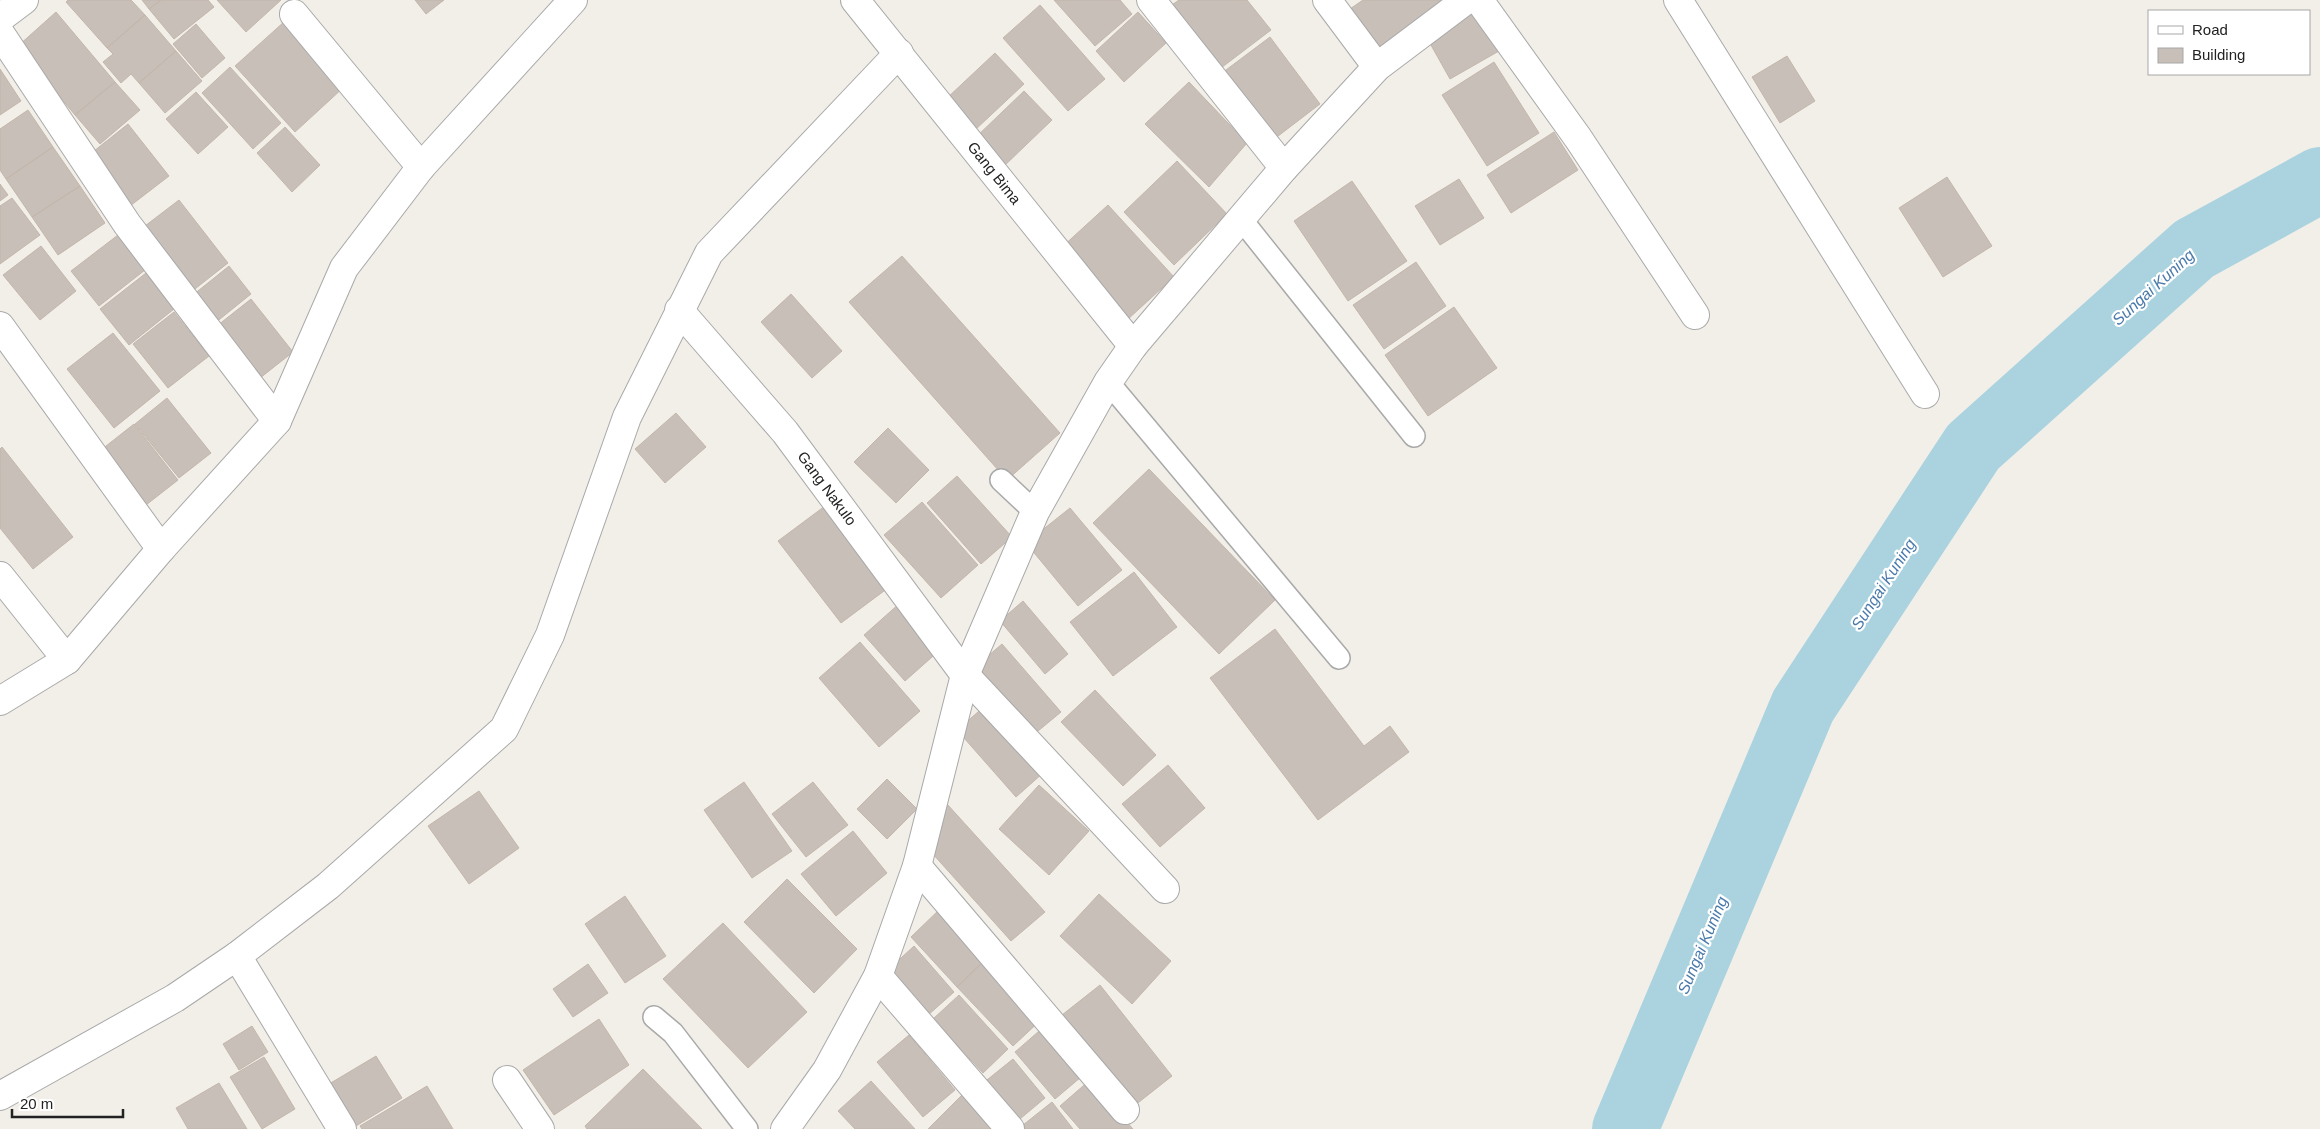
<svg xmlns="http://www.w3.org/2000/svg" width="2320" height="1129" font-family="Helvetica,sans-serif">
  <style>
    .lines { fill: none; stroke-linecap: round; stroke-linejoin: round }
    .river { stroke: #aad3df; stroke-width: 66 }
    .building { fill: #c7bfb8; stroke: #c4b6ab }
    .service-casing { stroke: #a9a9a9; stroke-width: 24 }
    .minor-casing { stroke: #a9a9a9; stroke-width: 30 }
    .service { stroke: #fff; stroke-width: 21 }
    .minor { stroke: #fff; stroke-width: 28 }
    .labels { text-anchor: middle; stroke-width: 4.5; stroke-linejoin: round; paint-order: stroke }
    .street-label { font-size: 15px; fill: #222; stroke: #fff }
    .water-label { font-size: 16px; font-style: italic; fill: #4a7aab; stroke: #fff }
  </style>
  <rect width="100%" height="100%" fill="#f2efe9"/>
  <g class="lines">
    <path class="river" d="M 1625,1129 L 1803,706 L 1973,447 L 2194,249 L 2320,180"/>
  </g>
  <path class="building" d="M 68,0 L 131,0 L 145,15 L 107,48 L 66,2 Z
    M 142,0 L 161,0 L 149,9 Z
    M 161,0 L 208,0 L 214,7 L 174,39 L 149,9 Z
    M 217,0 L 281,0 L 246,32 Z
    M 415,0 L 444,0 L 426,14 Z
    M 1054,0 L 1120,0 L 1132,14 L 1095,46 Z
    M 1179,0 L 1247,0 L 1271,30 L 1217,71 L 1169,7 Z
    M 1363,0 L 1447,0 L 1448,2 L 1372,51 L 1347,11 Z
    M 1040,5 L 1105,79 L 1068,111 L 1003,38 Z
    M 1475,11 L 1499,51 L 1450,79 L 1427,38 Z
    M 56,12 L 115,82 L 75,115 L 18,46 Z
    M 1138,12 L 1166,43 L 1124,82 L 1096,51 Z
    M 145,15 L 176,51 L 139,83 L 131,74 L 121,83 L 103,62 L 113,54 L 107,48 Z
    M 285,21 L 344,87 L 295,132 L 235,66 Z
    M 196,24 L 225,58 L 202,78 L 173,44 Z
    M 1270,37 L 1320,104 L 1269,143 L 1218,76 Z
    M 176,51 L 202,81 L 165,113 L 139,83 Z
    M 995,53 L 1024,84 L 975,130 L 946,99 Z
    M 1787,56 L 1815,101 L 1780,123 L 1752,77 Z
    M 1494,62 L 1539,133 L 1487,166 L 1442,95 Z
    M 230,67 L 281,123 L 253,149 L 202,93 Z
    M 0,69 L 21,101 L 0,115 Z
    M 115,82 L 140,110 L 100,144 L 75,115 Z
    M 1189,82 L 1247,143 L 1209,187 L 1145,124 Z
    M 1024,91 L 1052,120 L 1002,168 L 974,139 Z
    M 196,92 L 228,127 L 198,154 L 166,119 Z
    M 28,110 L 53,147 L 6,179 L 0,170 L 0,129 Z
    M 128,124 L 169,176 L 130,206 L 89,155 Z
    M 285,127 L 320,165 L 292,192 L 257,153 Z
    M 1554,132 L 1578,170 L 1511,213 L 1487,175 Z
    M 53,147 L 80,186 L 32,217 L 6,179 Z
    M 1177,161 L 1227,214 L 1174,265 L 1124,212 Z
    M 1947,177 L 1992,246 L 1943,277 L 1899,208 Z
    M 1459,179 L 1484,218 L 1440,245 L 1415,206 Z
    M 1352,181 L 1407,261 L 1348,301 L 1294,221 Z
    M 0,184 L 8,195 L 0,201 Z
    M 80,186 L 105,223 L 58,255 L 32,217 Z
    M 12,198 L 40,235 L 0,264 L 0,206 Z
    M 179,200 L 228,263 L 191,292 L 141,229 Z
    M 1108,205 L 1174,277 L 1127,320 L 1061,248 Z
    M 118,235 L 145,270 L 99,306 L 71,271 Z
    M 41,246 L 76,291 L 40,320 L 3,275 Z
    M 902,256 L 1060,433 L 1007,480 L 849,302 Z
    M 1416,262 L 1446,306 L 1384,349 L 1353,305 Z
    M 229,266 L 251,294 L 215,323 L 193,295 Z
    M 146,273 L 174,309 L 129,345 L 100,309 Z
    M 791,294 L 842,351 L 812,378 L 761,322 Z
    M 251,299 L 293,352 L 255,382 L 213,329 Z
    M 1454,307 L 1497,368 L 1428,416 L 1385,355 Z
    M 174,312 L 209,356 L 168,388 L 133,344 Z
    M 113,333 L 160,391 L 114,428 L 67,369 Z
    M 167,398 L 211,453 L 179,478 L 135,424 Z
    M 676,413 L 706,447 L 665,483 L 635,449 Z
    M 134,424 L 178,480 L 146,505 L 101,450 Z
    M 888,428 L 929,470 L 896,503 L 854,462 Z
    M 2,447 L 73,537 L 33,569 L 0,528 L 0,449 Z
    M 1149,469 L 1275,600 L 1219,654 L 1093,523 Z
    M 957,476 L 1012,537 L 981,564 L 927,503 Z
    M 922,502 L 978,565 L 941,598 L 884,535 Z
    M 825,506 L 888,588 L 841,623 L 778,541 Z
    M 1070,508 L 1122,570 L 1078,606 L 1026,543 Z
    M 1134,572 L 1177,627 L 1113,676 L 1070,622 Z
    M 1023,601 L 1068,654 L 1045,674 L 1000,621 Z
    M 900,603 L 941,649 L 905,681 L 864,635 Z
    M 1275,629 L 1364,746 L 1390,726 L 1409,752 L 1318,820 L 1210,678 Z
    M 860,642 L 920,711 L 879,747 L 819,678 Z
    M 1002,644 L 1061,712 L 1032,736 L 974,668 Z
    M 1095,690 L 1156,755 L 1123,786 L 1061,722 Z
    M 985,706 L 1043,773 L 1016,797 L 957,730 Z
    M 1168,765 L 1205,808 L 1160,847 L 1122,804 Z
    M 887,779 L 917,809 L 887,839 L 857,809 Z
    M 744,782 L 792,851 L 752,878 L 704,810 Z
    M 813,782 L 848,825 L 806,857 L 772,814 Z
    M 1039,785 L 1089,831 L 1049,875 L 999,829 Z
    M 479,791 L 519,848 L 469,884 L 428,826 Z
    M 947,804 L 1045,912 L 1011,941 L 932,853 Z
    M 853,831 L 887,873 L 836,916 L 801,874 Z
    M 787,879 L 857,949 L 814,993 L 744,922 Z
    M 1099,894 L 1171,961 L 1132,1004 L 1060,936 Z
    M 625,896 L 666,956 L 625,983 L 585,924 Z
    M 941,908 L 987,958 L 957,987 L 911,937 Z
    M 723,923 L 807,1012 L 748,1068 L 663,979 Z
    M 914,946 L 954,992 L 927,1016 L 887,971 Z
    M 987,958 L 1043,1018 L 1013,1046 L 957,987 Z
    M 588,964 L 608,993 L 573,1017 L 553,989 Z
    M 1100,985 L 1172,1076 L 1134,1106 L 1062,1015 Z
    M 959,995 L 1008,1049 L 983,1073 L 933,1019 Z
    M 599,1019 L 629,1065 L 554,1115 L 523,1070 Z
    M 1046,1025 L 1087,1072 L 1055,1099 L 1015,1052 Z
    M 252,1026 L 268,1052 L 239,1070 L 223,1044 Z
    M 909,1035 L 955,1090 L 923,1117 L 877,1062 Z
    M 376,1056 L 402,1098 L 351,1129 L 324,1087 Z
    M 264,1057 L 295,1109 L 262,1129 L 230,1077 Z
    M 1013,1059 L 1045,1098 L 1014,1124 L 982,1084 Z
    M 643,1069 L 702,1129 L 587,1129 L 585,1126 Z
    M 1090,1080 L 1133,1129 L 1080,1129 L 1060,1106 Z
    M 871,1081 L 915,1129 L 855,1129 L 838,1111 Z
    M 219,1083 L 247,1129 L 188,1129 L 176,1108 Z
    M 427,1086 L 453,1129 L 362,1129 L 360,1126 Z
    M 962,1095 L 994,1129 L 928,1129 Z
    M 1052,1102 L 1073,1129 L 1018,1129 Z"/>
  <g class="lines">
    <defs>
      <path id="service" d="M 1241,219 L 1414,436
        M 1108,382 L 1339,658
        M 1001,480 L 1035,512
        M 654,1017 L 673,1033 L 747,1129"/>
      <g id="minor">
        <path id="s1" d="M 855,0 L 1133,346"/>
        <path d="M 1151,0 L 1284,168"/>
        <path d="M 1327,0 L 1377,67"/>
        <path d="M 1479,0 L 1578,138 L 1695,315"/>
        <path d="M 1678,0 L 1925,394"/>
        <path d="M 294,14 L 421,167"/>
        <path d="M 0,18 L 24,0"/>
        <path d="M 0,33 L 127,224 L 277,421"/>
        <path id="s2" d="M 679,310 L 785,432 L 965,675 L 1165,889"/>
        <path d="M 0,326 L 161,549"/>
        <path d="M 0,576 L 67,660"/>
        <path d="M 0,701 L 67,660 L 161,549 L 277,421 L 344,268 L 421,167 L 573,0"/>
        <path d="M 917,866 L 1125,1110"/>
        <path d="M 237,956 L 342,1129"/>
        <path d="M 878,976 L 1010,1129"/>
        <path d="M 507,1080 L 540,1129"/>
        <path d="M 0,1096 L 175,998 L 237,956 L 328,886 L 504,729 L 550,635 L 627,417 L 709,253 L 899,53"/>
        <path d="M 785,1129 L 827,1070 L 878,976 L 917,866 L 965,675 L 1035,512 L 1108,382 L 1133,346 L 1284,168 L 1377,67 L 1466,0"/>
      </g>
    </defs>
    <use href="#service" class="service-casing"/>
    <use href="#minor" class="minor-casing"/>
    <use href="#service" class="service"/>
    <use href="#minor" class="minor"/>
  </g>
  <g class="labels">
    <g class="street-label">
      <text dy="5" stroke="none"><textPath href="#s1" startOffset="222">Gang Bima</textPath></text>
      <text dy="5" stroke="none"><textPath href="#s2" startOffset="232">Gang Nakulo</textPath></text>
    </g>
    <g class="water-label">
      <text transform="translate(2153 287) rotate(-42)" y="6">Sungai Kuning</text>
      <text transform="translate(1883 584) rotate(-57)" y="6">Sungai Kuning</text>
      <text transform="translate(1702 945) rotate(-67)" y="6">Sungai Kuning</text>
    </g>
  </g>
  <rect x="2148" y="10" width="162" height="65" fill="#ffffff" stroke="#a7a7a7"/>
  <rect x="2158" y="26" width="25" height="8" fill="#ffffff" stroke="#a7a7a7"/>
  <text x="2192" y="35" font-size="15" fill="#222222">Road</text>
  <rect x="2158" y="48" width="25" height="15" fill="#c7bfb8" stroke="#a7a7a7"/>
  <text x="2192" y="60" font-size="15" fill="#222222">Building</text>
  <path d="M12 1109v8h111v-8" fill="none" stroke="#222222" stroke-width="2.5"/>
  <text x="20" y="1109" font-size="15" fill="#222222" stroke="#ffffff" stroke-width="4" paint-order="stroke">20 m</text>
</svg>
